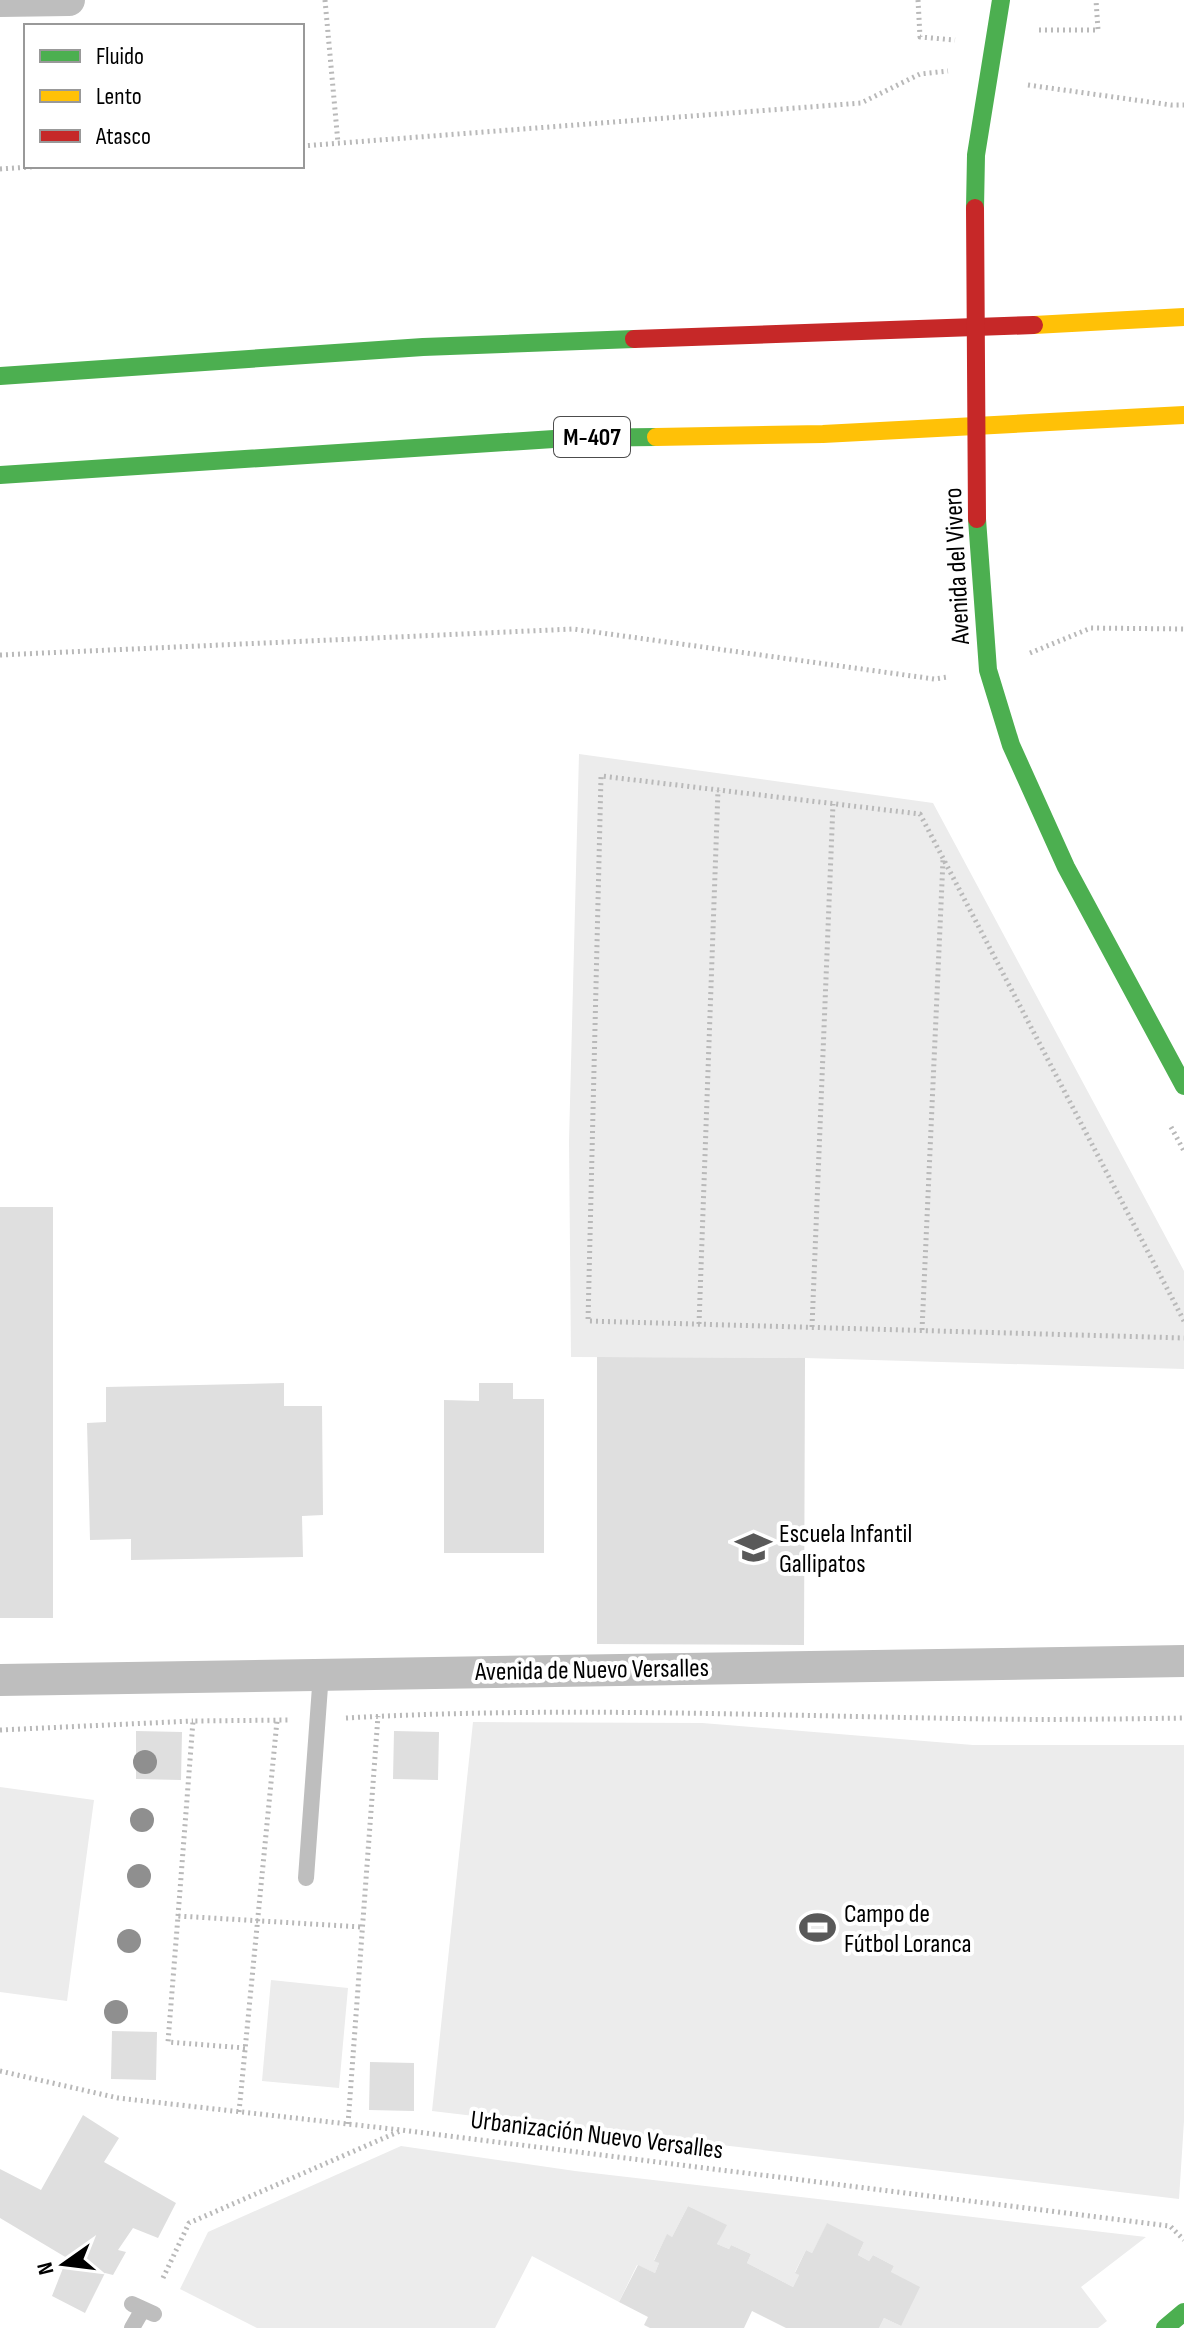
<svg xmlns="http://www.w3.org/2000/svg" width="1184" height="2328" font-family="'Sofia Sans Condensed',sans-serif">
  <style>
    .green { fill: #ececec }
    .building { fill: #dfdfdf }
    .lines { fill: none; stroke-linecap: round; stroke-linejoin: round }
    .path { stroke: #b9b9b9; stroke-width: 5; stroke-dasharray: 2 4; stroke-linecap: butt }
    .lane { stroke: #bebebe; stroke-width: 16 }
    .street { stroke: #bebebe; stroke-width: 32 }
    .fast { stroke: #4caf50; stroke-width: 18 }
    .slow { stroke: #ffc107; stroke-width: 18 }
    .jam { stroke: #c62828; stroke-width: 18 }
    .jam-bridge { stroke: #c62828; stroke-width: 18 }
    .tree { fill: #8f8f8f }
    .labels { text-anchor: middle; stroke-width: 8; stroke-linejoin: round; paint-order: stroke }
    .shield { fill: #fff; stroke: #4c4c4c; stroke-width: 2 }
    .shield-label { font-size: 24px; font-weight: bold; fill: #000 }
    .street-label { font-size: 26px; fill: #000; stroke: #fff }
    .poi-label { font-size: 26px; fill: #000; stroke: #fff; text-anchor: start }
  </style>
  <rect width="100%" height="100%" fill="#fff"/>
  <path class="green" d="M 579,754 L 933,803 L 1184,1271 L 1184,1369 L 805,1358 L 571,1357 L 569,1141 Z
    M 473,1722 L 702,1723 L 973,1745 L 1184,1745 L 1184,2121 L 1179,2199 L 432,2111 Z
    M 0,1787 L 94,1800 L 67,2001 L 0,1992 Z
    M 271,1980 L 348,1988 L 339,2088 L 262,2081 Z
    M 401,2146 L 575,2171 L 1146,2237 L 1081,2287 L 1107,2321 L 1098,2328 L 879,2328 L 884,2318 L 901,2326 L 891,2272 L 894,2266 L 873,2255 L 869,2261 L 858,2255 L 864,2242 L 827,2224 L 812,2253 L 806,2250 L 795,2272 L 799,2275 L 793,2287 L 747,2263 L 751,2254 L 731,2245 L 729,2249 L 717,2244 L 726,2225 L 688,2206 L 672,2237 L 667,2235 L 654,2260 L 659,2263 L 655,2273 L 637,2265 L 619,2302 L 532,2256 L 495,2328 L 257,2328 L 180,2289 L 208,2232 Z"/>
  <path class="building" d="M 0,1207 L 53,1207 L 53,1618 L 0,1618 Z
    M 597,1357 L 805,1358 L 804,1645 L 597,1644 Z
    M 284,1383 L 284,1406 L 322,1406 L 323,1515 L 302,1516 L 303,1557 L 131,1560 L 131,1539 L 90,1540 L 87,1423 L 106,1422 L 106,1387 Z
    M 479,1383 L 513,1383 L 513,1399 L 544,1399 L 544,1553 L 444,1553 L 444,1400 L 479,1401 Z
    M 136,1731 L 182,1732 L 181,1780 L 136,1779 Z
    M 394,1731 L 439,1732 L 438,1780 L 393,1779 Z
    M 112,2031 L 157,2032 L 156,2080 L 111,2079 Z
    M 370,2062 L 414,2063 L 414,2111 L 369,2110 Z
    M 83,2115 L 119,2138 L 104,2162 L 176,2203 L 158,2238 L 133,2228 L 118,2250 L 126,2252 L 113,2275 L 105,2273 L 85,2313 L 52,2296 L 67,2258 L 0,2218 L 0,2169 L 41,2190 Z
    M 688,2206 L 727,2225 L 717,2244 L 729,2249 L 731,2245 L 751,2254 L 747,2263 L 793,2287 L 799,2275 L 795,2273 L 806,2250 L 812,2253 L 827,2223 L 864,2242 L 858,2255 L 869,2261 L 873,2255 L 894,2266 L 891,2272 L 920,2287 L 901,2326 L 884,2318 L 879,2328 L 786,2328 L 752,2311 L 744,2328 L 650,2328 L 644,2325 L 648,2317 L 619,2302 L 638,2265 L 655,2273 L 659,2263 L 654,2261 L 667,2234 L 672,2237 Z"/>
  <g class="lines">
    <path class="path" d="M 325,0 L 338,143
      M 918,0 L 920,37 L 955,40
      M 1039,30 L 1098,30 L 1096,0
      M 1028,85 L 1171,105 L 1184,105
      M 302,146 L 861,103 L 920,74 L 948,71
      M 0,169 L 45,166
      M 1030,653 L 1091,628 L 1184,629
      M 0,655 L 573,629 L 934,679 L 948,677
      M 1171,1127 L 1184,1151
      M 1184,1321 L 920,814 L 601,776 L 588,1321 L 1184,1338
      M 699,1324 L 718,790
      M 812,1327 L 833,804
      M 922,1330 L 943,860
      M 346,1718 C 561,1706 775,1716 990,1719 C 1054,1720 1119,1719 1184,1718
      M 0,1730 L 193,1721
      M 178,1916 L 193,1721 L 288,1720
      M 245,2048 L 168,2042 L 178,1916 L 362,1927
      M 0,2071 L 118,2098 L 401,2130 L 1170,2226 L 1184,2240
      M 239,2112 L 277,1721
      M 348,2124 L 378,1716
      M 163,2278 L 189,2223 L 400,2131"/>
    <path class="lane" d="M 306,1878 L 321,1673
      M 132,2304 L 154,2314
      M 132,2328 L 143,2309"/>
    <path class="street" d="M 0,1 L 69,0
      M 0,1680 L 1184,1661"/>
    <path class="fast" d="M 975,208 L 976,155 L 1001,0
      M 0,376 L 423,347 L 634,339
      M 0,475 L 569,438 L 656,437
      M 977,519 L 988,670 L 1011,745 L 1066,867 L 1184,1086
      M 1165,2328 L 1184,2312"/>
    <path class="slow" d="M 1034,325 L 1184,317
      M 656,437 L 823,434 L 1184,415"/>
    <path class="jam" d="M 634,339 L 1034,325"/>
    <path class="jam-bridge" d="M 975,208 L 977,519"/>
  </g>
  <g class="tree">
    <circle cx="145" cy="1762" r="12"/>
    <circle cx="142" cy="1820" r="12"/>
    <circle cx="139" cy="1876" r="12"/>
    <circle cx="129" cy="1941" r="12"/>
    <circle cx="116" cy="2012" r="12"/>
  </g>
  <defs>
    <symbol id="school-bare" viewBox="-9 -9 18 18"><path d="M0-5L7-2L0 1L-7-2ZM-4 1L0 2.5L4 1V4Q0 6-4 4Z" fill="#595959" stroke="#fff" stroke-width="2.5" paint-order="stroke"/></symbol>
    <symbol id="stadium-bare" viewBox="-9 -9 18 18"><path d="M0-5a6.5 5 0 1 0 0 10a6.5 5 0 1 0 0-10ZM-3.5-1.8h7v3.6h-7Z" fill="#595959" stroke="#fff" stroke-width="2.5" paint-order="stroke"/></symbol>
  </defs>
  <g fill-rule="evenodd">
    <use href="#school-bare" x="728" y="1522" width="51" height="51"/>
    <use href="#stadium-bare" x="792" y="1902" width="51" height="51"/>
  </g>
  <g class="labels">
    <rect class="shield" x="554" y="417" width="76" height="40" rx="6"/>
    <g class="shield-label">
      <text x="592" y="445">M-407</text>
    </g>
    <g class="street-label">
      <text transform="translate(956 566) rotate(-93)" y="9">Avenida del Vivero</text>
      <text transform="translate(592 1669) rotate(-1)" y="9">Avenida de Nuevo Versalles</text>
      <text transform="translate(597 2134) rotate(7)" y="9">Urbanización Nuevo Versalles</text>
    </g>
    <g class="poi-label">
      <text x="779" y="1542">Escuela Infantil<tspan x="779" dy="30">Gallipatos</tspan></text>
      <text x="844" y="1922">Campo de<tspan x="844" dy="30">Fútbol Loranca</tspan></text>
    </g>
  </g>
  <rect x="24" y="24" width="280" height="144" fill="#ffffff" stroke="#999999" stroke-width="2"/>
  <rect x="40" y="50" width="40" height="12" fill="#4caf50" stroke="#999999" stroke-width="2"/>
  <text x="96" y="64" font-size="24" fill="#000000">Fluido</text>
  <rect x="40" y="90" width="40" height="12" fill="#ffc107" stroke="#999999" stroke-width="2"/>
  <text x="96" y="104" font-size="24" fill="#000000">Lento</text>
  <rect x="40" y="130" width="40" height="12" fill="#c62828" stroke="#999999" stroke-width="2"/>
  <text x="96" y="144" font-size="24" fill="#000000">Atasco</text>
  <g transform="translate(64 2264) rotate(256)" stroke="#ffffff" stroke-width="6" paint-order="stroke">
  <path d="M0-6L14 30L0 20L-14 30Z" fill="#000000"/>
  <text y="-12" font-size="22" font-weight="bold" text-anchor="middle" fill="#000000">N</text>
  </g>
</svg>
